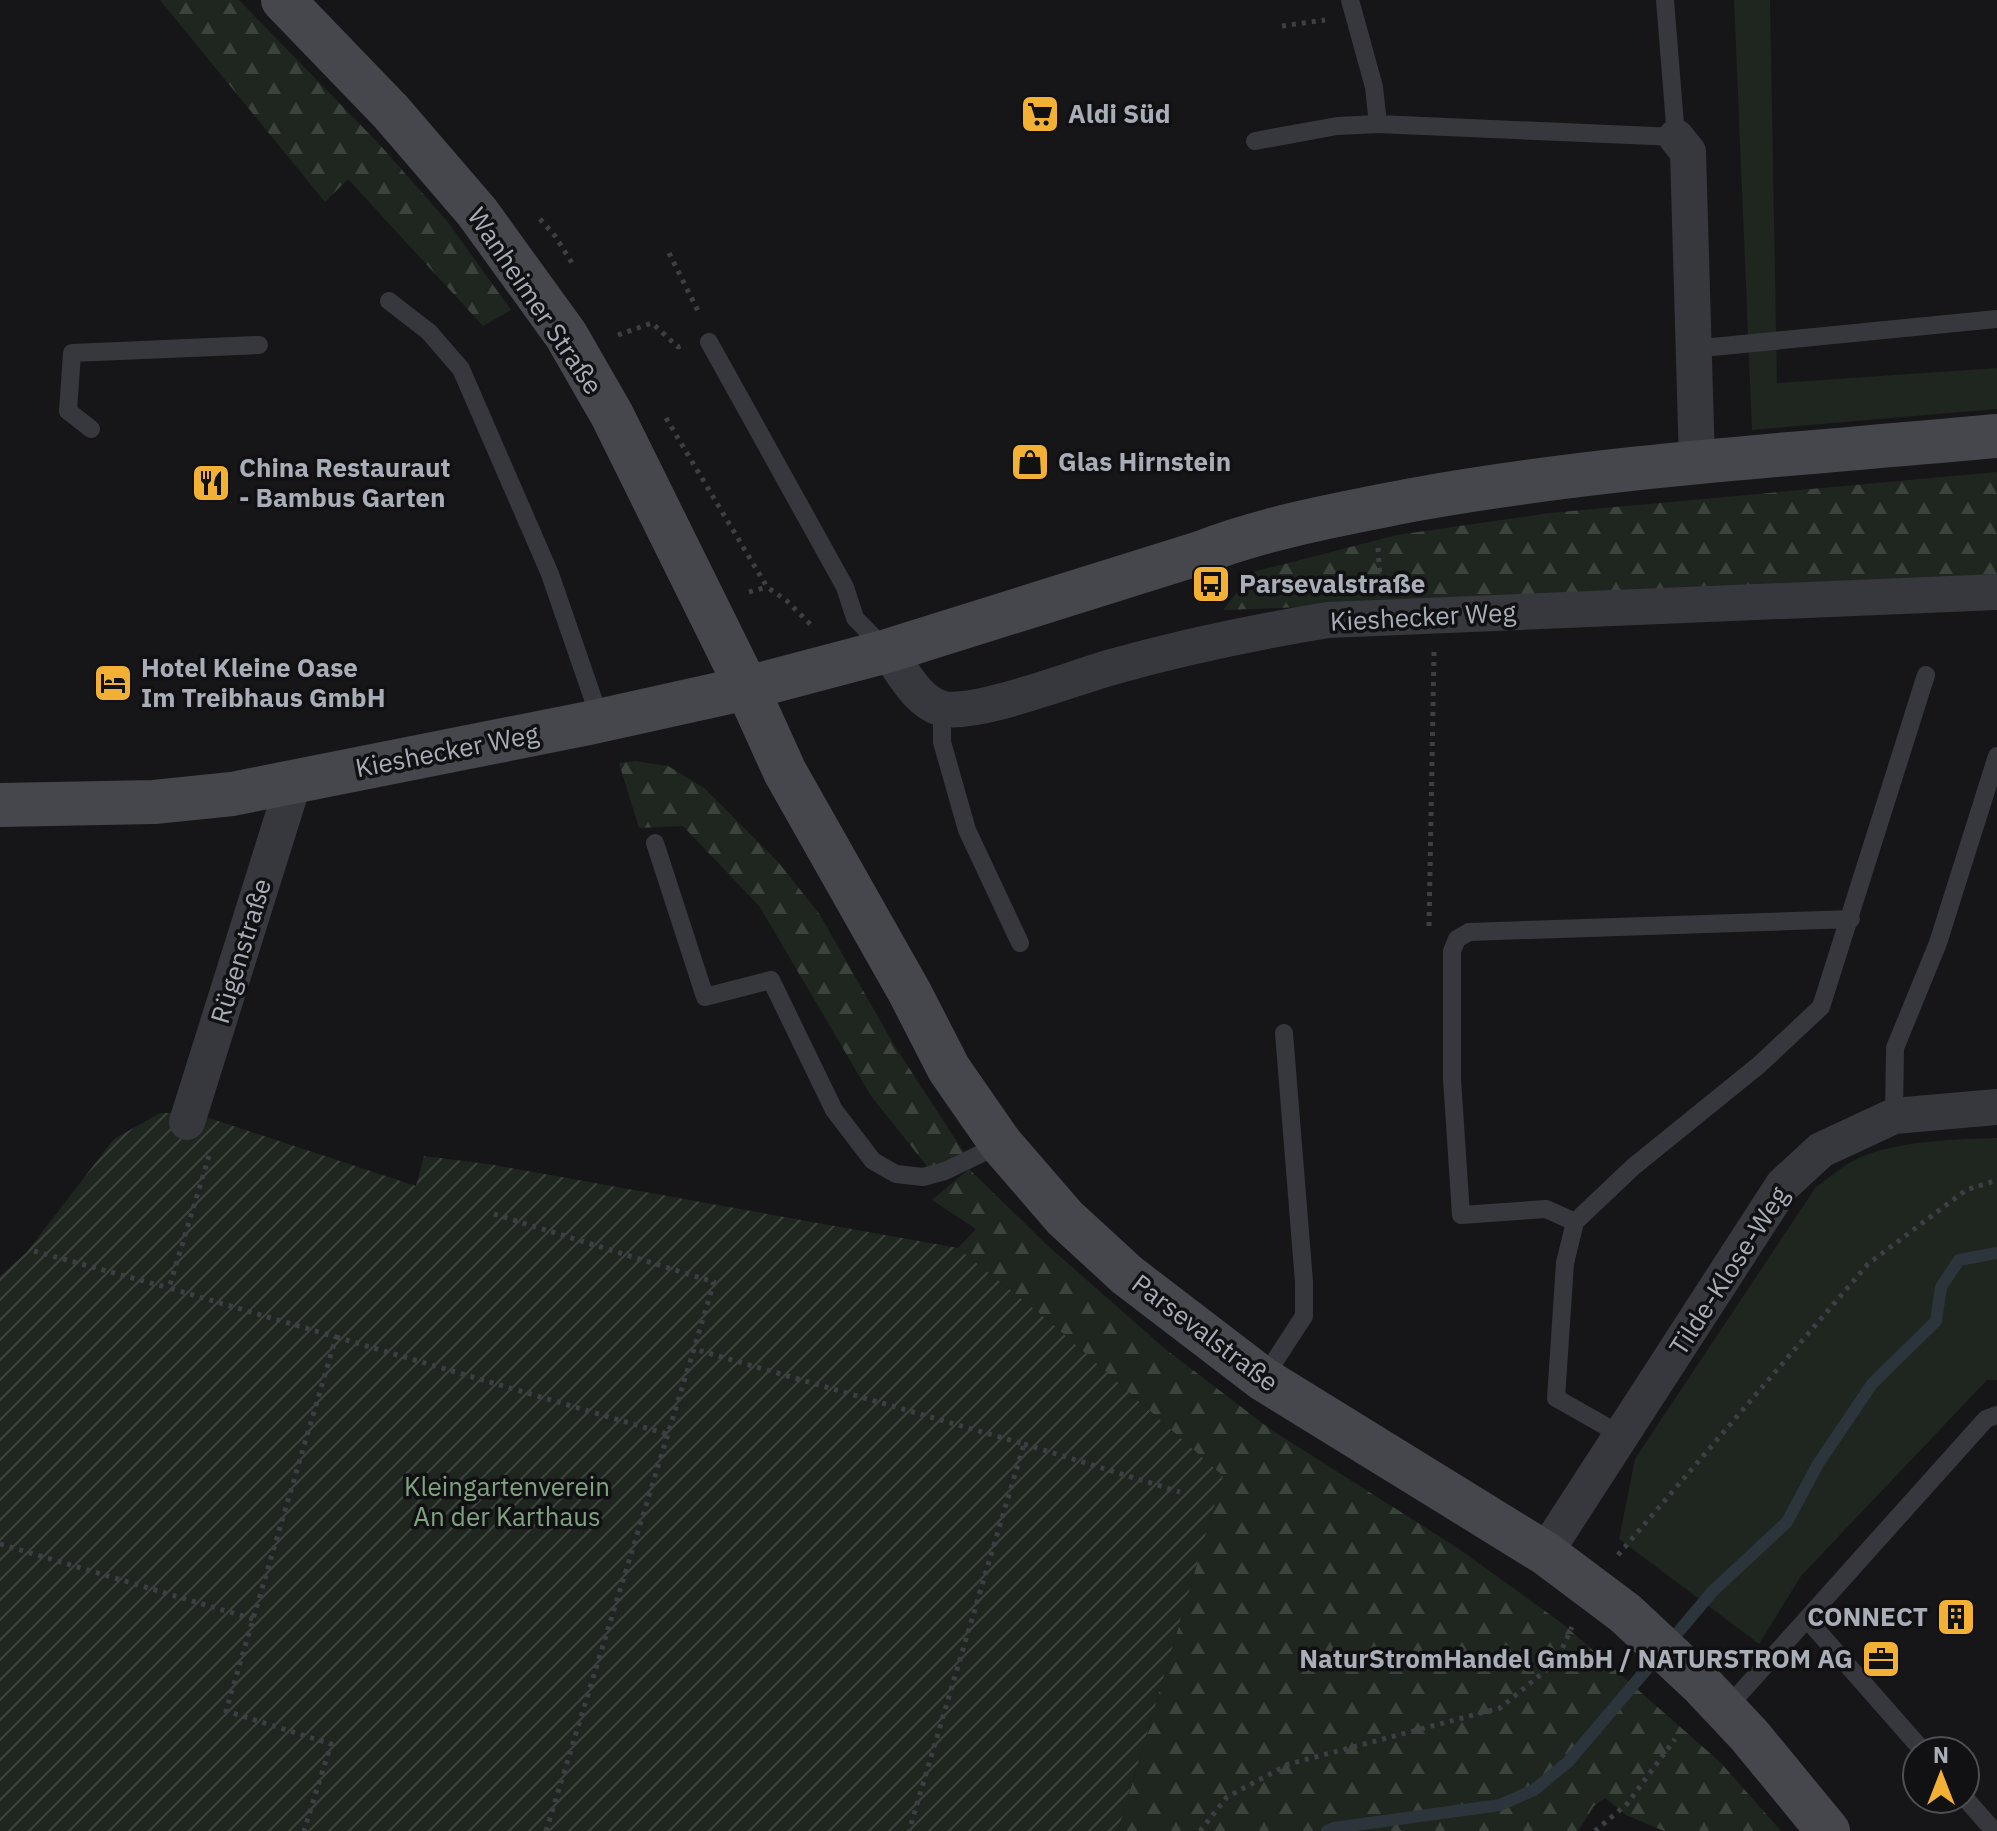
<svg xmlns="http://www.w3.org/2000/svg" width="1997" height="1831" font-family="'IBM Plex Sans',sans-serif">
  <style>
    .grass { fill: #1e261f }
    .forest { fill: url(#forest-firs) }
    .garden { fill: url(#garden-furrows) }
    .lines { fill: none; stroke-linecap: round; stroke-linejoin: round }
    .stream { stroke: #2c353c; stroke-width: 12 }
    .path { stroke: #3d3f44; stroke-width: 5; stroke-dasharray: 4 6; stroke-linecap: butt }
    .lane { stroke: #37383d; stroke-width: 18 }
    .street { stroke: #37383d; stroke-width: 36 }
    .secondary { stroke: #45474d; stroke-width: 44 }
    .labels { text-anchor: middle; stroke-width: 7; stroke-linejoin: round; paint-order: stroke }
    .poi-label { font-size: 26px; font-weight: bold; fill: #a8adb8; stroke: #111113; text-anchor: start }
    .street-label { font-size: 26px; fill: #a8adb8; stroke: #111113 }
    .park-label { font-size: 26px; fill: #7fa381; stroke: #111113 }
  </style>
  <defs>
    <pattern id="forest-firs" width="22" height="20" patternUnits="userSpaceOnUse" patternTransform="scale(2)"><rect width="22" height="20" fill="#1e261f"/><path d="M5 1l3.5 6h-7zM16 11l3.5 6h-7z" fill="#3c433d"/></pattern>
    <pattern id="garden-furrows" width="10" height="10" patternUnits="userSpaceOnUse" patternTransform="scale(2)"><rect width="10" height="10" fill="#1e261f"/><path d="M-1 1l2-2M0 10L10 0M9 11l2-2" fill="none" stroke="#3c433d"/></pattern>
  </defs>
  <rect width="100%" height="100%" fill="#161618"/>
  <path class="grass" d="M 1734,0 L 1770,0 L 1777,383 L 1997,368 L 1997,409 L 1752,430 Z
    M 1997,1138 L 1997,1380 L 1987,1380 L 1801,1576 L 1759,1644 L 1619,1539 L 1635,1459 L 1816,1187 C 1827,1179 1839,1169 1851,1162 C 1888,1141 1955,1139 1997,1138 Z"/>
  <path class="forest" d="M 160,0 L 239,0 L 379,144 L 447,221 L 511,310 L 483,326 L 348,179 L 325,202 Z
    M 1997,472 L 1997,583 L 1223,610 L 1253,572 L 1397,535 L 1550,513 Z
    M 635,761 L 668,766 L 704,788 L 779,863 L 820,915 L 894,1045 L 965,1154 L 931,1171 L 871,1096 L 760,907 L 683,826 L 639,828 L 619,763 Z
    M 969,1169 L 1048,1246 L 1164,1348 L 1270,1429 L 1456,1547 L 1563,1624 L 1720,1762 L 1781,1831 L 1664,1831 L 1626,1815 L 1605,1798 L 1594,1806 L 1578,1831 L 1118,1831 L 1223,1476 L 1049,1321 L 958,1248 L 976,1229 L 932,1200 Z"/>
  <path class="garden" d="M 160,1113 L 194,1113 L 416,1186 L 424,1156 L 488,1164 L 958,1248 L 1049,1321 L 1223,1476 L 1118,1831 L 0,1831 L 0,1276 L 26,1253 L 114,1139 Z"/>
  <g class="lines">
    <path class="stream" d="M 1327,1831 L 1334,1828 L 1500,1805 L 1534,1790 L 1568,1762 L 1713,1591 L 1787,1522 L 1818,1464 L 1872,1384 L 1936,1321 L 1941,1287 L 1959,1260 L 1997,1253"/>
    <path class="path" d="M 1282,26 L 1325,20
      M 540,219 L 555,236 L 572,263
      M 669,253 L 699,313
      M 618,335 L 652,323 L 678,347 L 681,346
      M 666,418 L 767,587 L 787,601 L 813,627
      M 1378,548 L 1380,578
      M 749,592 L 767,587
      M 1429,926 L 1434,652
      M 209,1156 L 169,1288 L 336,1337 L 226,1711 L 331,1744 L 304,1831
      M 494,1214 L 714,1282 L 694,1349
      M 34,1251 L 169,1288
      M 336,1337 L 667,1434
      M 1024,1444 L 1180,1492
      M 0,1544 L 253,1619
      M 1618,1555 L 1868,1264 L 1966,1190 L 1997,1180
      M 546,1831 L 694,1349 L 1024,1444 L 909,1831
      M 1200,1831 L 1227,1797 L 1289,1764 L 1500,1708 L 1556,1662 L 1572,1627
      M 1595,1831 L 1627,1804 L 1675,1739"/>
    <path class="lane" d="M 1350,0 L 1374,87 L 1378,124
      M 1255,141 L 1337,126 L 1378,124 L 1676,137 L 1665,0
      M 389,301 L 429,332 L 461,369 L 550,574 L 600,719
      M 709,342 L 845,587 L 855,618 L 886,650
      M 1692,349 L 1997,319
      M 91,429 L 68,411 L 72,353 L 259,345
      M 942,709 L 942,742 L 967,830 L 1020,943
      M 655,843 L 705,997 L 771,980 L 834,1110 L 873,1161 L 896,1174 L 923,1177 L 945,1171 L 1001,1144
      M 1894,1116 L 1895,1048 L 1938,943 L 1997,756
      M 1575,1222 L 1546,1209 L 1461,1215 L 1452,1079 L 1452,951 L 1457,939 L 1469,932 L 1851,919
      M 1263,1379 L 1304,1316 L 1304,1282 L 1284,1033
      M 1621,1435 L 1556,1398 L 1565,1263 L 1575,1222 L 1633,1167 L 1759,1065 L 1821,1007 L 1926,675
      M 1807,1619 L 1923,1751
      M 1725,1710 L 1986,1419 L 1997,1415
      M 1965,1798 L 1994,1831"/>
    <path class="street" d="M 1676,137 L 1688,152 L 1697,463
      M 887,651 C 902,670 916,700 940,708 C 972,718 1075,677 1112,667 C 1183,647 1255,632 1328,620 L 1997,592
      M 187,1122 L 294,781
      M 1545,1553 L 1783,1185 L 1821,1150 L 1894,1116 L 1997,1107"/>
    <path class="secondary" d="M 283,0 L 391,112 L 477,212 L 566,335 L 612,415 L 747,688 L 785,772 L 910,993 L 949,1069 L 1001,1144 L 1065,1218 L 1127,1275 L 1263,1379 L 1545,1553 L 1625,1613 L 1701,1684 L 1749,1735 L 1828,1831
      M 0,805 L 154,802 L 232,794 L 589,723 L 747,688 L 887,651 L 1200,553 C 1267,527 1341,514 1412,500 C 1605,465 1802,454 1997,436"/>
  </g>
  <defs>
    <symbol id="supermarket-square" viewBox="-11 -11 22 22"><rect x="-9" y="-9" width="18" height="18" rx="4" fill="#f2b134" stroke="#111113"/><path d="M-6-5.5h2.5l.6 2H6L4.5 2H-2.5L-4.4-4H-6ZM-1.5 3.2a1.3 1.3 0 1 0 .1 0ZM3 3.2a1.3 1.3 0 1 0 .1 0Z" fill="#111"/></symbol>
    <symbol id="shop-square" viewBox="-11 -11 22 22"><rect x="-9" y="-9" width="18" height="18" rx="4" fill="#f2b134" stroke="#111113"/><path d="M-5-2.5h2.3a2.7 3.5 0 0 1 5.4 0H5L5.5 6h-11ZM-1.5-2.5h3a1.5 2.3 0 0 0-3 0Z" fill="#111"/></symbol>
    <symbol id="restaurant-square" viewBox="-11 -11 22 22"><rect x="-9" y="-9" width="18" height="18" rx="4" fill="#f2b134" stroke="#111113"/><path d="M-5-6h1v4h1v-4h1v4h1v-4h1v5L-1.5 .5V6h-2V.5L-5-1ZM5-6V6H3V1.5H1.5Q1.5-4 5-6Z" fill="#111"/></symbol>
    <symbol id="bus-square" viewBox="-11 -11 22 22"><rect x="-9" y="-9" width="18" height="18" rx="4" fill="#f2b134" stroke="#111113"/><path d="M-5-6H5V4H4V6H2V4H-2V6H-4V4H-5ZM-3.5-4V0h7V-4ZM-3.5 1.2v1.5H-2V1.2ZM2 1.2v1.5H3.5V1.2Z" fill="#111"/></symbol>
    <symbol id="hotel-square" viewBox="-11 -11 22 22"><rect x="-9" y="-9" width="18" height="18" rx="4" fill="#f2b134" stroke="#111113"/><path d="M-6-4.5h1.5V1H6V5H4.5V3h-9V5H-6ZM-4 0a1.8 1.8 0 1 1 3.6 0ZM.5 0V-2.5h3Q6-2.5 6 0Z" fill="#111"/></symbol>
    <symbol id="building-square" viewBox="-11 -11 22 22"><rect x="-9" y="-9" width="18" height="18" rx="4" fill="#f2b134" stroke="#111113"/><path d="M-4-6H4V6H1V3H-1V6H-4ZM-2.5-4.3h1.7v1.8h-1.7ZM.8-4.3h1.7v1.8H.8ZM-2.5-1h1.7V.8h-1.7ZM.8-1h1.7V.8H.8Z" fill="#111"/></symbol>
    <symbol id="office-square" viewBox="-11 -11 22 22"><rect x="-9" y="-9" width="18" height="18" rx="4" fill="#f2b134" stroke="#111113"/><path d="M-6-3h4V-5.5h4V-3h4V5H-6ZM-1-4.5V-3h2v-1.5ZM-6 0V1H6V0Z" fill="#111"/></symbol>
  </defs>
  <g fill-rule="evenodd">
    <use href="#supermarket-square" x="1018" y="92" width="44" height="44"/>
    <use href="#shop-square" x="1008" y="440" width="44" height="44"/>
    <use href="#restaurant-square" x="189" y="461" width="44" height="44"/>
    <use href="#bus-square" x="1189" y="562" width="44" height="44"/>
    <use href="#hotel-square" x="91" y="661" width="44" height="44"/>
    <use href="#building-square" x="1934" y="1595" width="44" height="44"/>
    <use href="#office-square" x="1859" y="1637" width="44" height="44"/>
  </g>
  <g class="labels">
    <g class="poi-label">
      <text x="1068" y="123">Aldi Süd</text>
      <text x="1058" y="471">Glas Hirnstein</text>
      <text x="239" y="477">China Restauraut<tspan x="239" dy="30">- Bambus Garten</tspan></text>
      <text x="1239" y="593">Parsevalstraße</text>
      <text x="141" y="677">Hotel Kleine Oase<tspan x="141" dy="30">Im Treibhaus GmbH</tspan></text>
      <text x="1928" y="1626" text-anchor="end">CONNECT</text>
      <text x="1853" y="1668" text-anchor="end">NaturStromHandel GmbH / NATURSTROM AG</text>
    </g>
    <g class="street-label">
      <text transform="translate(535 301) rotate(56)" y="9">Wanheimer Straße</text>
      <text transform="translate(1423 617) rotate(-3)" y="9">Kieshecker Weg</text>
      <text transform="translate(447 751) rotate(-11)" y="9">Kieshecker Weg</text>
      <text transform="translate(241 951) rotate(-73)" y="9">Rügenstraße</text>
      <text transform="translate(1729 1271) rotate(-57)" y="9">Tilde-Klose-Weg</text>
      <text transform="translate(1205 1333) rotate(37)" y="9">Parsevalstraße</text>
    </g>
    <g class="park-label">
      <text x="507" y="1496">Kleingartenverein<tspan x="507" dy="30">An der Karthaus</tspan></text>
    </g>
  </g>
  <g transform="translate(1941 1775)"><circle r="38" fill="#111113" stroke="#4d4f55" stroke-width="2"/>
  <path d="M0-6L14 30L0 20L-14 30Z" fill="#f2b134"/>
  <text y="-12" font-size="22" font-weight="bold" text-anchor="middle" fill="#a8adb8">N</text>
  </g>
</svg>
